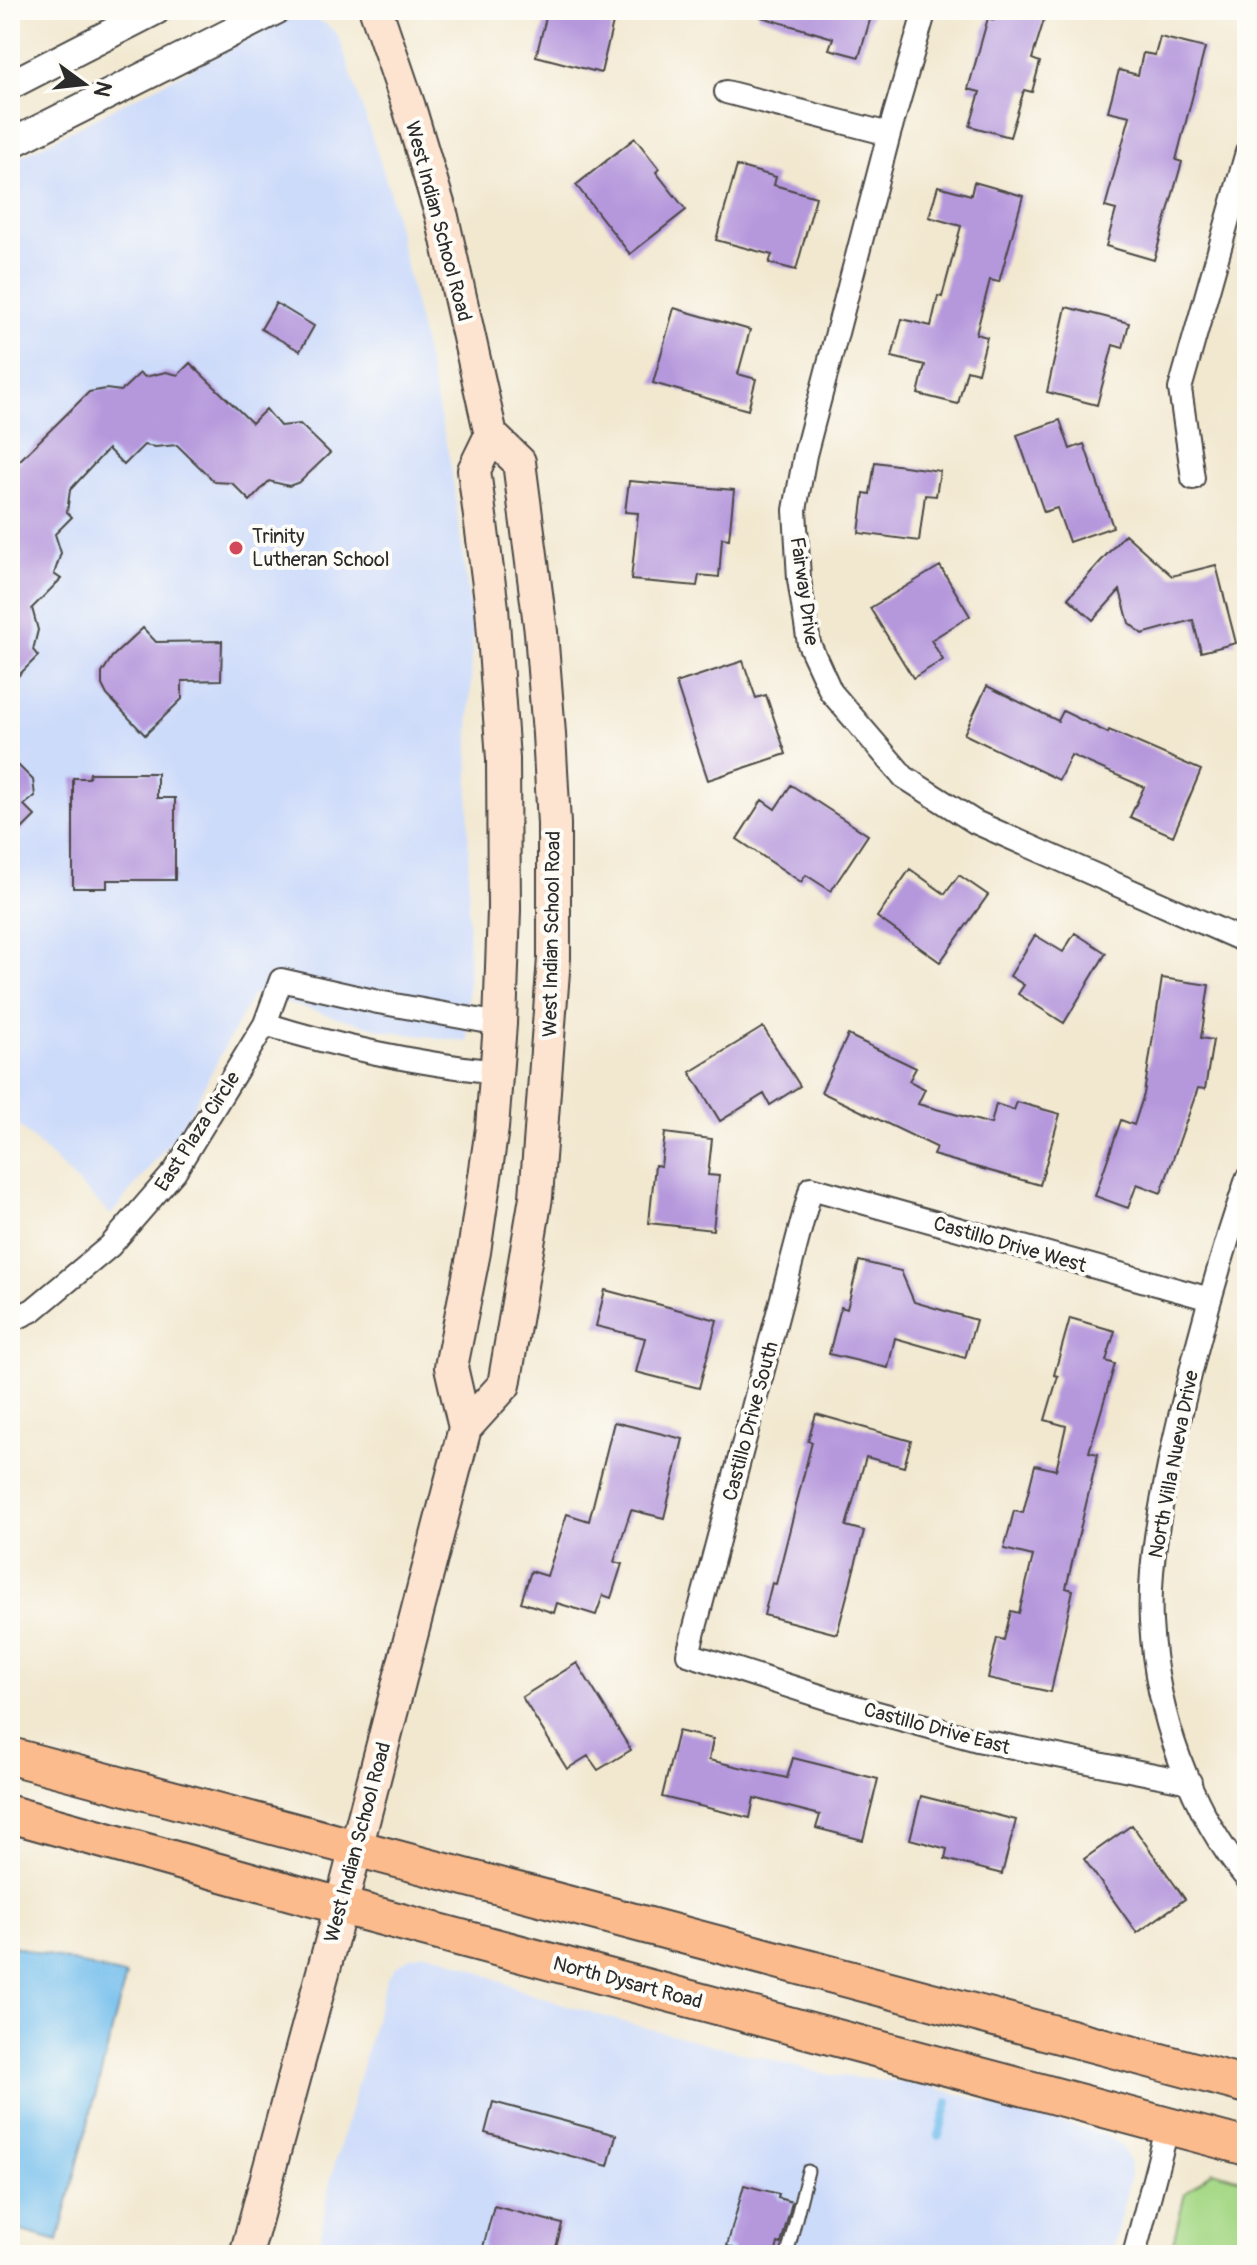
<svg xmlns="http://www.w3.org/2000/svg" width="1257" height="2265" font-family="Pangolin,sans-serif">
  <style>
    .built { fill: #cddbfa }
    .green { fill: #a7d988; stroke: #69825a; stroke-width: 2 }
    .water { fill: #73beec; stroke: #4f748c; stroke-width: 2 }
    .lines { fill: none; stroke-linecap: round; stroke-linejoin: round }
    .stream { stroke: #73beec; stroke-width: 8 }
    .building { fill: #b597dc }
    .service-casing { stroke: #494744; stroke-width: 15 }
    .minor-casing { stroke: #494744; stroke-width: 26 }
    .tertiary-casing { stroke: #494744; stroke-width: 32 }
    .secondary-casing { stroke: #494744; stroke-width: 36 }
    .primary-casing { stroke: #494744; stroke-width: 40 }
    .service { stroke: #fff; stroke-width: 11 }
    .minor { stroke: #fff; stroke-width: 22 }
    .tertiary { stroke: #fff; stroke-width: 28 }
    .secondary { stroke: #fde4d1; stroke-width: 32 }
    .primary { stroke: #fbbb8c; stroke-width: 36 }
    .poi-dot { fill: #d1495b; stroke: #fdfcf7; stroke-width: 3 }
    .labels { text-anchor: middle; stroke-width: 8; stroke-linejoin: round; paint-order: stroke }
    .street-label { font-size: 20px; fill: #2b2b2b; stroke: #fdfcf7 }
    .poi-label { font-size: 20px; fill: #2b2b2b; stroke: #fdfcf7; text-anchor: start }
  </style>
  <rect width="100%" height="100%" fill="#fdfcf7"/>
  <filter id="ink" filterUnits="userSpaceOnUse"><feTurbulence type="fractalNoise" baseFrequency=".0125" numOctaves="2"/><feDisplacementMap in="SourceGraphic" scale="16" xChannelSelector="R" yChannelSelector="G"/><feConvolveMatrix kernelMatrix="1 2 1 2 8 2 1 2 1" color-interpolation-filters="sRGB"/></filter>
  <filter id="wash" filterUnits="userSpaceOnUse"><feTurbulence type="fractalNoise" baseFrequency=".006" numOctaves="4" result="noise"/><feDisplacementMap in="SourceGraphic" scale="32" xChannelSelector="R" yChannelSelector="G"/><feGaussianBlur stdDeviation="1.8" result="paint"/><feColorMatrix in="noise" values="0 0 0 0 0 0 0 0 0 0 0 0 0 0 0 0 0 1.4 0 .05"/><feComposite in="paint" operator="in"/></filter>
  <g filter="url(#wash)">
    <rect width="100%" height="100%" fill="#f2e8d0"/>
    <path class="built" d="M 311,17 L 326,24 L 337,34 L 342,46 L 389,189 L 451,466 L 473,631 L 469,734 L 468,1042 L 387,1031 L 253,994 L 183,1126 L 111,1215 L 10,1117 L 10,162 L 289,18 Z
      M 424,1953 L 443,1956 L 530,1994 L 623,2022 L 830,2075 L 925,2085 L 1106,2135 L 1121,2145 L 1129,2160 L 1130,2178 L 1111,2255 L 317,2255 L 331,2178 L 386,1980 L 395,1967 L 410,1957 Z"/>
    <path class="green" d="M 1213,2171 L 1247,2181 L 1247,2255 L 1170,2255 L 1185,2193 Z"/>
    <path class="water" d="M 10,1945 L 126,1976 L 58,2241 L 10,2228 Z"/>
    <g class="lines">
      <path class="stream" d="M 939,2136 L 948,2102"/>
    </g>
    <g id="blocks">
      <path class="building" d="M 548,10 L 616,10 L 601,73 L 536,56 Z
        M 759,10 L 873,10 L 859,57 L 829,49 L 833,38 L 758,16 Z
        M 996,10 L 1047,10 L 1032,59 L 1040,62 L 1032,92 L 1024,90 L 1010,137 L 970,126 L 980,92 L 968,89 L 988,18 L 994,20 Z
        M 1160,37 L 1205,48 L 1176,160 L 1182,162 L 1154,260 L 1106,246 L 1116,210 L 1105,207 L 1130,116 L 1108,111 L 1119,70 L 1138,75 L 1143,53 L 1155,55 Z
        M 635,138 L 659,169 L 656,172 L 686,210 L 630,254 L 576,185 Z
        M 737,166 L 776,177 L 774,185 L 816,197 L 796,270 L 769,263 L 772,255 L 716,240 Z
        M 974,182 L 1023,196 L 999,282 L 990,280 L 976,334 L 987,337 L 978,373 L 967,370 L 958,404 L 918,394 L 925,365 L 892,357 L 902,319 L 931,326 L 938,296 L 942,297 L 961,226 L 929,217 L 938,186 L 971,195 Z
        M 276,303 L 314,326 L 300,351 L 261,329 Z
        M 1066,307 L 1129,323 L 1123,348 L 1113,345 L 1097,405 L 1047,392 Z
        M 674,308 L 750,330 L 738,374 L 756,379 L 748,410 L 653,383 Z
        M 190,363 L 252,423 L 266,409 L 280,426 L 300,424 L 330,453 L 300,482 L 289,486 L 269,481 L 250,501 L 232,483 L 215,482 L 177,445 L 155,447 L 144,445 L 124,465 L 108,449 L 70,490 L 67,512 L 72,517 L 55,534 L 61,553 L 54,574 L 61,579 L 32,608 L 38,630 L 33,650 L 38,656 L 10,684 L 10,528 L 13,499 L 10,496 L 10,470 L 89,392 L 106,389 L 121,391 L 140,373 L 145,377 L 166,372 L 178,375 Z
        M 1060,420 L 1070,449 L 1084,444 L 1113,527 L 1069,542 L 1057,508 L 1044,512 L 1017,435 Z
        M 875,462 L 940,471 L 936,496 L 925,495 L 919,541 L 859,533 L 864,493 L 870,494 Z
        M 629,481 L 734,490 L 729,539 L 722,538 L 719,577 L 699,575 L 697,586 L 631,580 L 638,513 L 625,512 Z
        M 1125,534 L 1172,576 L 1216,565 L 1236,643 L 1201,652 L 1193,620 L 1142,634 L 1129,623 L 1120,590 L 1093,620 L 1068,598 Z
        M 940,566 L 970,616 L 931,640 L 943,660 L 913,678 L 870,608 Z
        M 143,628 L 156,642 L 222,641 L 221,680 L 182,681 L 182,699 L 145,735 L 107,695 L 102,685 L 102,673 L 112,657 Z
        M 743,661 L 756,698 L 766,695 L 786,754 L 708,780 L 676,683 Z
        M 987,686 L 1058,721 L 1063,711 L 1108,733 L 1109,730 L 1201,770 L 1173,836 L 1130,817 L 1144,787 L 1071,755 L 1059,780 L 964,734 Z
        M 10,757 L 33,780 L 35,796 L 24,805 L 35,816 L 10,841 Z
        M 90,773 L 157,773 L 157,798 L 175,798 L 175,880 L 107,880 L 107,888 L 73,888 L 73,778 L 89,778 Z
        M 791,785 L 868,835 L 831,891 L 806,875 L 801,882 L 737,839 L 762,800 L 775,809 Z
        M 910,869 L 945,894 L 959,875 L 988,895 L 940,962 L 877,917 Z
        M 1075,933 L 1106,953 L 1064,1023 L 1018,994 L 1024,985 L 1010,976 L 1035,935 L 1063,952 Z
        M 1162,978 L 1209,985 L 1201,1038 L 1213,1040 L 1205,1089 L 1198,1088 L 1161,1193 L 1137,1184 L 1128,1208 L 1095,1196 L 1121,1120 L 1134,1125 L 1144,1094 Z
        M 763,1027 L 800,1086 L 770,1105 L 764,1094 L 720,1121 L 690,1072 Z
        M 848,1035 L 916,1068 L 909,1081 L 925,1089 L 918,1104 L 991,1124 L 996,1104 L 1014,1110 L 1017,1102 L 1060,1114 L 1040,1185 L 933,1155 L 936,1147 L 821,1092 Z
        M 665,1133 L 712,1139 L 708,1175 L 719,1176 L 713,1230 L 649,1223 L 655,1165 L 661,1166 Z
        M 859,1261 L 901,1271 L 914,1302 L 976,1320 L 965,1358 L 895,1338 L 888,1368 L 829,1354 L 841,1307 L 847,1309 Z
        M 605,1290 L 717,1320 L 699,1388 L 636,1372 L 645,1338 L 596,1326 Z
        M 1070,1318 L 1115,1331 L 1106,1361 L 1115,1364 L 1089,1452 L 1098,1454 L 1066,1588 L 1073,1590 L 1051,1692 L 988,1678 L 997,1638 L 1004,1640 L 1011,1611 L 1019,1613 L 1033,1556 L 1004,1549 L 1014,1511 L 1023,1513 L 1035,1465 L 1056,1470 L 1066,1426 L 1045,1420 L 1058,1376 L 1054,1375 Z
        M 816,1414 L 911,1441 L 904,1467 L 866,1457 L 846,1526 L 864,1531 L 837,1634 L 764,1615 L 772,1583 L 776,1584 L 812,1442 L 808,1441 Z
        M 614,1422 L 683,1439 L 664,1518 L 631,1510 L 614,1562 L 622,1564 L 611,1598 L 603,1595 L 596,1615 L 557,1603 L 554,1613 L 521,1602 L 531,1571 L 547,1576 L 567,1514 L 589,1521 Z
        M 577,1663 L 631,1750 L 598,1770 L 588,1756 L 567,1769 L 522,1697 Z
        M 678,1731 L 713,1739 L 709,1760 L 787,1778 L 793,1758 L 878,1779 L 863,1840 L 816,1828 L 820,1815 L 754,1798 L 750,1818 L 662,1797 Z
        M 921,1796 L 1016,1820 L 1002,1874 L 945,1859 L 947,1849 L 910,1839 Z
        M 1132,1825 L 1185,1899 L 1137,1933 L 1084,1859 Z
        M 493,2102 L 616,2135 L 608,2166 L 485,2133 Z
        M 744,2185 L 779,2194 L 778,2198 L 792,2202 L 781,2244 L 778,2243 L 775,2255 L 731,2255 L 733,2248 L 727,2246 Z
        M 494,2206 L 562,2224 L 554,2255 L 496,2255 L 482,2251 Z"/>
    </g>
  </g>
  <g filter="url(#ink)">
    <use href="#blocks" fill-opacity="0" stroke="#494744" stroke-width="2"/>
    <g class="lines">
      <defs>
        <path id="service" d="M 787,2255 L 808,2171"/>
        <path id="minor" d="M 925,10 L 889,134 L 805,455 L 795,510 L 799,579 L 809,644 L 831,692 L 904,777 L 975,822 L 1247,942
          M 726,92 L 889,134
          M 1193,478 L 1180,389 L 1247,152
          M 265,1024 C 341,1048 416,1063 496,1072
          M 1247,1179 C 1218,1265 1194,1353 1174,1442 C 1162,1500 1148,1562 1151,1622 C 1156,1712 1189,1809 1247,1879
          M 10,1321 L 33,1310 L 110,1246 L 175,1171 L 265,1024 L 281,980 L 378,1002 L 500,1024
          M 1190,1782 L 977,1740 L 845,1704 L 688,1654 L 811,1188 L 1210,1299
          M 1134,2255 L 1168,2126"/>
        <path id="tertiary" d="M 10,85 L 156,10
          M 10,144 L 276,10"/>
        <path id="secondary" d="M 376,10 L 409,107 L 442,217 L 491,435 L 519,462 L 541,632 L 549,734 L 554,824 L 554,958 L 536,1197 L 504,1385 L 465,1428
          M 246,2255 L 341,1906 L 465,1428 L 451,1367 L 474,1252 L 492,1128 L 500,1024 L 504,910 L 503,759 L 492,608 L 474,470 L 491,435"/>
        <path id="primary" d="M 10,1756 L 1247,2085
          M 10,1814 L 341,1906 L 1247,2147"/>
      </defs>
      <use href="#service" class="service-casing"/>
      <use href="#minor" class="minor-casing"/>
      <use href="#tertiary" class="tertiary-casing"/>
      <use href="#secondary" class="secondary-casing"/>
      <use href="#primary" class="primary-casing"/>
      <use href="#service" class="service"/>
      <use href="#minor" class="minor"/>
      <use href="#tertiary" class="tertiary"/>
      <use href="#secondary" class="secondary"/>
      <use href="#primary" class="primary"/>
    </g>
  </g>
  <circle class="poi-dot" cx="236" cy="548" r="8"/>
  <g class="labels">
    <g class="street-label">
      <text transform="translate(439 221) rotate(75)" y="7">West Indian School Road</text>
      <text transform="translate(805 591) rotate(82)" y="7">Fairway Drive</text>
      <text transform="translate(551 934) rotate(-89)" y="7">West Indian School Road</text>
      <text transform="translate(197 1131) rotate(-57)" y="7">East Plaza Circle</text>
      <text transform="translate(1010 1244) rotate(16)" y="7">Castillo Drive West</text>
      <text transform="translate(750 1421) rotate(-75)" y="7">Castillo Drive South</text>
      <text transform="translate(1173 1464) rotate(-79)" y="7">North Villa Nueva Drive</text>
      <text transform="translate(937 1728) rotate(15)" y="7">Castillo Drive East</text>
      <text transform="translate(357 1842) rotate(-75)" y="7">West Indian School Road</text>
      <text transform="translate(628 1982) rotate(15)" y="7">North Dysart Road</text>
    </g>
    <g class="poi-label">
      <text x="252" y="543">Trinity<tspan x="252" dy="23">Lutheran School</tspan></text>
    </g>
  </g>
  <rect width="1257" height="2265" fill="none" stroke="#fdfcf7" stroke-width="40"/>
  <g transform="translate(84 84) rotate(105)" stroke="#fdfcf7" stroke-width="6" paint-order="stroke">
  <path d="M0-6L14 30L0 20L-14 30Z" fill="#2b2b2b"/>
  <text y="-12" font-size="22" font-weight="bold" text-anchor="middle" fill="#2b2b2b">N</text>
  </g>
</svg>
